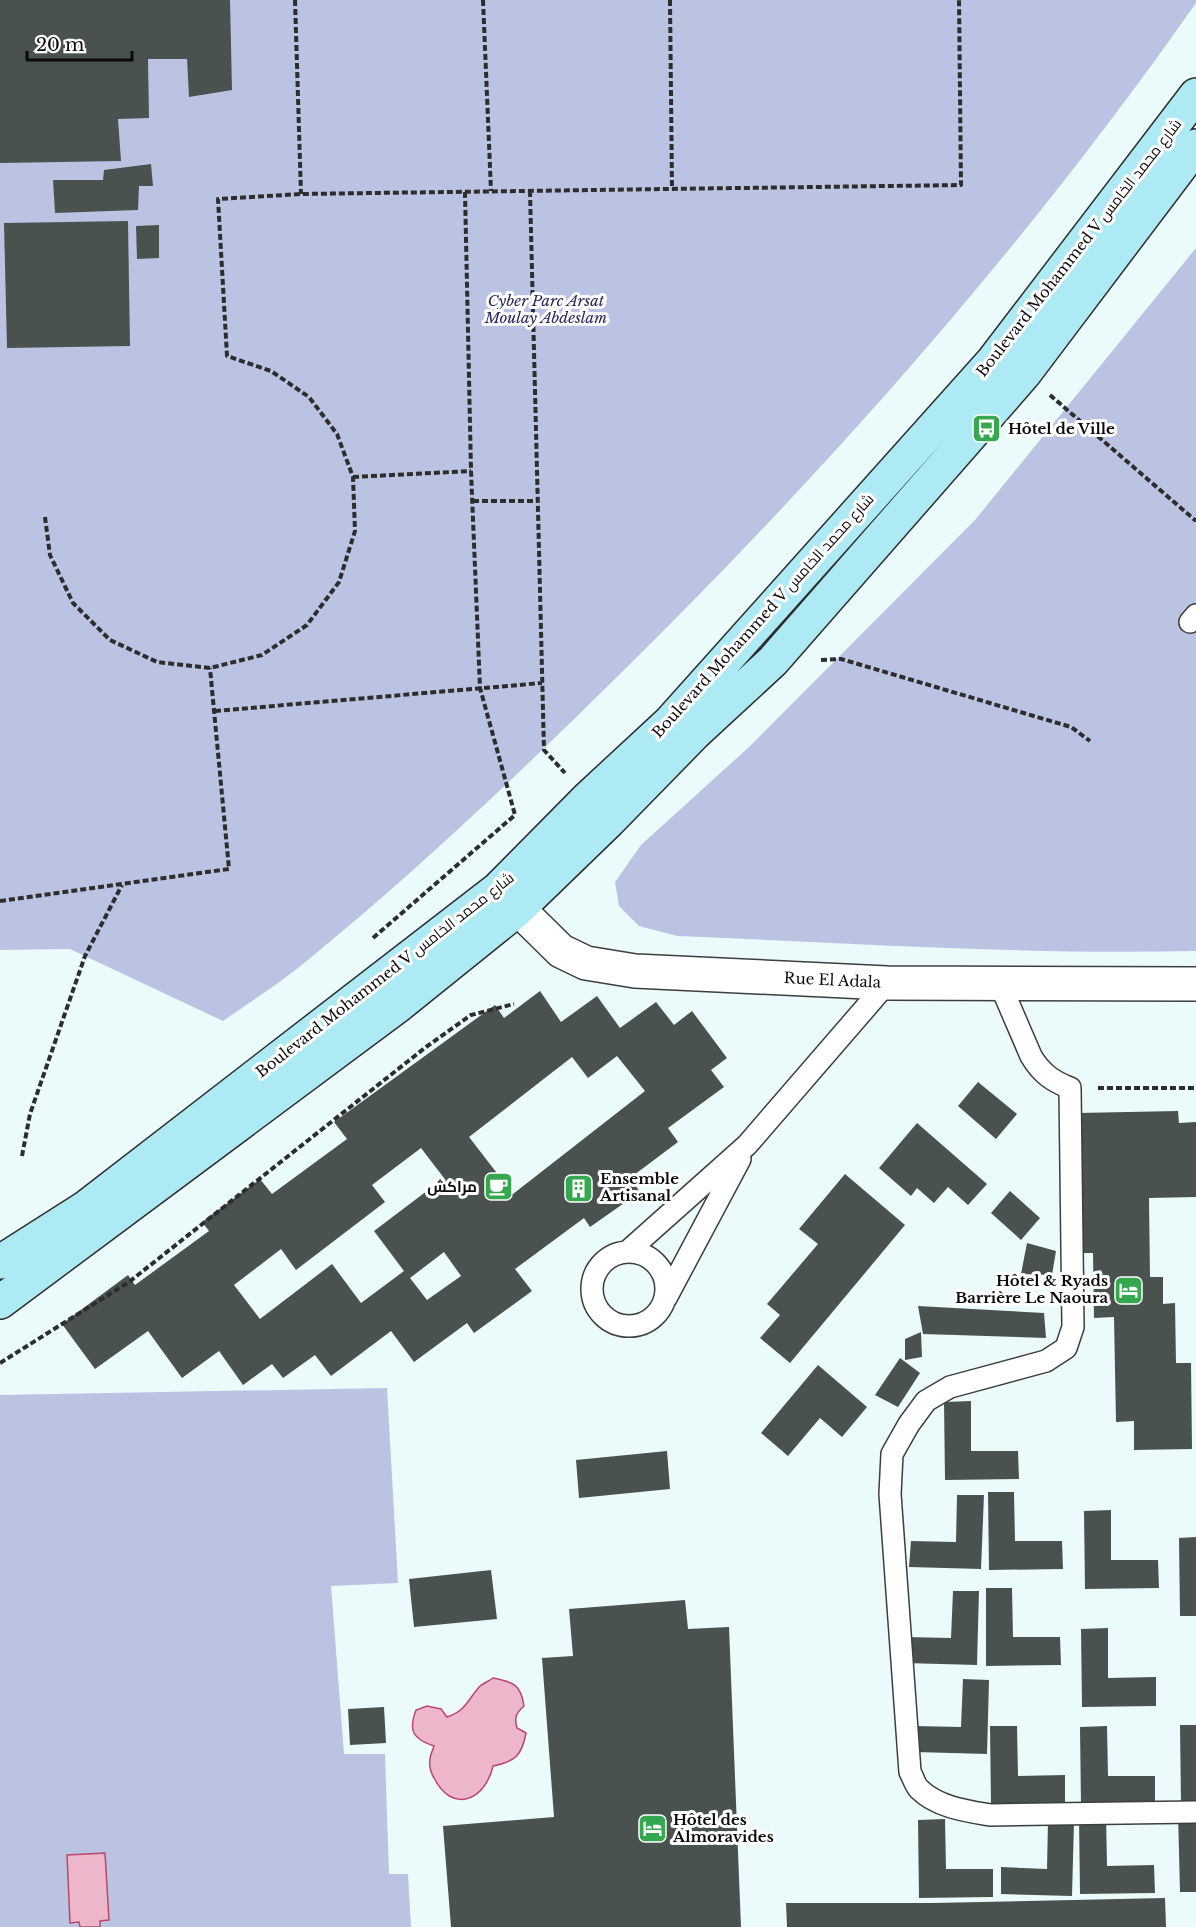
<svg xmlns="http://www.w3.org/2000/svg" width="1196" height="1927" font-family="'Libre Baskerville',Cairo,serif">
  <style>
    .green { fill: #bac4e2 }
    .water { fill: #edb6ca; stroke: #bb476e; stroke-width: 1.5 }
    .building { fill: #49524f; fill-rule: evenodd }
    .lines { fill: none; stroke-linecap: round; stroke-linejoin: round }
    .lane-casing { stroke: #3e3e3e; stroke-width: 24 }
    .street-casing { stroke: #3e3e3e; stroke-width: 36 }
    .secondary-casing { stroke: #2d2d2d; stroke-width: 36 }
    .path { stroke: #2d2d2d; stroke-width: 4; stroke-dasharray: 6 3; stroke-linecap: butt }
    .lane { stroke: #fff; stroke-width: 21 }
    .street { stroke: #fff; stroke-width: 33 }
    .secondary { stroke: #aeeaf4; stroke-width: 33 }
    .labels { text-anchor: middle; stroke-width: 6; stroke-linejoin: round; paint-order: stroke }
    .street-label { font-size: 15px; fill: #0b0b0b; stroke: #fff }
    .park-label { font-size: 15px; font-style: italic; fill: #27245a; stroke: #fff }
    .poi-label { font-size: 15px; font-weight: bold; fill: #0b0b0b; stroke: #fff; text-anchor: start }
  </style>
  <rect width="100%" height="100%" fill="#ebfbfc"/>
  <path class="green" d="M 0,0 L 1196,0 L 1196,3 C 1027,244 832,465 623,671 C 522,771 419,869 309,959 C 282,982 251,1001 223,1021 L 70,949 L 0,950 Z
    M 1196,248 L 1196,951 C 1023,955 850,943 677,936 L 639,926 L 619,906 L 615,882 L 641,845 L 749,747 L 975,520 Z
    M 387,1388 L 398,1583 L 331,1586 L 344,1754 L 385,1754 L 389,1874 L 408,1874 L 411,1927 L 0,1927 L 0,1395 Z"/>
  <path class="water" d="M 493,1678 C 514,1682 521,1685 524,1706 C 516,1713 514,1718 517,1728 L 526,1733 C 522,1755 515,1762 493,1766 C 485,1801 452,1814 434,1778 C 431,1773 429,1765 430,1759 C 430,1755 433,1750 434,1746 C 413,1739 408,1731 416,1710 L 427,1706 L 441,1709 L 447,1717 C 466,1711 468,1699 480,1686 C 484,1683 489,1681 493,1678 Z
    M 105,1853 L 109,1920 L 100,1921 L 100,1927 L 80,1927 L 79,1922 L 70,1923 L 67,1855 Z"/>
  <path class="building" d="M 0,0 L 230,0 L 232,90 L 189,97 L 187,59 L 148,59 L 149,118 L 118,119 L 121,161 L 0,163 Z
    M 151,164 L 153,186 L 139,186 L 138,210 L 55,213 L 53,180 L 103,180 L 104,170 Z
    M 128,221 L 130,346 L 7,348 L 4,223 Z
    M 159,225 L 159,258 L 137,259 L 136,226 Z
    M 540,991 L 561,1022 L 597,996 L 620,1028 L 656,1002 L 674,1025 L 692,1011 L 727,1058 L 711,1070 L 724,1087 L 668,1128 L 678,1142 L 630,1178 L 640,1192 L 590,1227 L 584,1218 L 515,1269 L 532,1291 L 474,1333 L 467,1323 L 414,1362 L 391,1331 L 331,1376 L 315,1355 L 283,1378 L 272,1364 L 243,1385 L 219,1351 L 182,1378 L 148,1331 L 95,1369 L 62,1324 L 128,1275 L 135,1285 L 209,1231 L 202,1222 L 260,1179 L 272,1194 L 347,1139 L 334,1122 L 495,1005 L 504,1018 ZM 617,1056 L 645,1091 L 513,1194 L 469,1137 L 572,1057 L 588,1078 ZM 421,1148 L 444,1178 L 374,1231 L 404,1271 L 361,1303 L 332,1264 L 260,1319 L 234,1285 L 281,1249 L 296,1270 L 385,1202 L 372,1185 ZM 444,1252 L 461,1276 L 427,1300 L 410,1278 Z
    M 978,1082 L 1017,1114 L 996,1139 L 958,1106 Z
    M 1178,1111 L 1179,1123 L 1196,1122 L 1196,1197 L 1149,1198 L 1150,1277 L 1163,1277 L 1163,1304 L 1175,1303 L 1176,1363 L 1191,1363 L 1192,1449 L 1134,1450 L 1134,1421 L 1116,1422 L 1114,1317 L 1094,1318 L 1093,1253 L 1081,1253 L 1078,1113 Z
    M 917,1123 L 987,1184 L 968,1205 L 948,1187 L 934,1203 L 917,1188 L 911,1196 L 879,1168 Z
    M 845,1174 L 905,1225 L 790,1363 L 760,1338 L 780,1315 L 767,1304 L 818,1244 L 799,1229 Z
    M 1010,1191 L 1040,1218 L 1021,1240 L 991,1213 Z
    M 1027,1243 L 1056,1251 L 1052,1275 L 1021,1274 Z
    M 918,1306 L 1044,1313 L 1046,1338 L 923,1334 Z
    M 921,1332 L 922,1357 L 905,1360 L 905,1339 Z
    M 900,1358 L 920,1373 L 898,1407 L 875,1395 Z
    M 818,1365 L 867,1407 L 842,1437 L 820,1418 L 788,1456 L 761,1433 Z
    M 971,1401 L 971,1451 L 1018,1451 L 1019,1479 L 945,1480 L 944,1402 Z
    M 667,1451 L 670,1489 L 579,1498 L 576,1460 Z
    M 988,1492 L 1014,1492 L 1015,1541 L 1062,1541 L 1063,1569 L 989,1570 Z
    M 957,1495 L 984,1495 L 981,1569 L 909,1567 L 911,1541 L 956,1542 Z
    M 1111,1510 L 1111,1560 L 1158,1560 L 1159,1588 L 1085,1589 L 1084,1511 Z
    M 1196,1537 L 1196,1616 L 1180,1616 L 1179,1538 Z
    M 491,1570 L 497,1619 L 414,1627 L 409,1579 Z
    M 986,1588 L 1012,1588 L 1013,1637 L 1060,1637 L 1061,1665 L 986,1666 Z
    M 953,1591 L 979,1591 L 977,1665 L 905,1663 L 906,1637 L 951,1638 Z
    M 685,1600 L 688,1629 L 729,1627 L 741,1927 L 451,1927 L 443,1826 L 554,1817 L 542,1658 L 573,1656 L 569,1609 Z
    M 1108,1628 L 1108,1678 L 1156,1677 L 1156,1706 L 1082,1707 L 1081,1629 Z
    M 963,1679 L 989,1680 L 987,1754 L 915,1752 L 915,1726 L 961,1727 Z
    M 384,1707 L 386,1743 L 350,1745 L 348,1709 Z
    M 1180,1725 L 1196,1725 L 1196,1804 L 1181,1804 Z
    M 990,1726 L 1017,1726 L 1018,1776 L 1065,1775 L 1065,1804 L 991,1805 Z
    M 1107,1726 L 1108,1776 L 1155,1776 L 1155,1804 L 1081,1805 L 1080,1727 Z
    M 1178,1813 L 1196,1813 L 1196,1892 L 1180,1892 Z
    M 1106,1815 L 1107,1866 L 1154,1865 L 1155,1893 L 1080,1894 L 1079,1816 Z
    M 945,1819 L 946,1869 L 993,1869 L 993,1897 L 919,1898 L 918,1820 Z
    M 1048,1821 L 1074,1822 L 1072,1896 L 1001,1894 L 1001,1867 L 1047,1869 Z
    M 1165,1898 L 1166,1927 L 787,1927 L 786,1903 L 932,1903 Z"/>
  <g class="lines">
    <defs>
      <path id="lane" d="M 1190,622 L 1196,615
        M 1000,984 L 1031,1056 C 1041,1073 1052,1081 1070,1088 L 1073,1327 L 1066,1348 L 1046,1361 L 950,1387 L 926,1401 L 909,1424 L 892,1454 L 890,1494 L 910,1772 C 913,1777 915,1785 919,1789 C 937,1807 966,1811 990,1815 L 1196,1812
        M 627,1252 L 747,1145 L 887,983
        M592 1289a37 37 0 1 1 74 0a37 37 0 1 1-74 0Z
        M 666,1298 L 740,1159"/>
      <g id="street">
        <path id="s1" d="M 499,890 L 561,951 L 586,963 L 635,971 L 887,983 L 1196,984"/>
      </g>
      <path id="secondary" d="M 0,1262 L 85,1208 L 498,889 L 588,798 L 670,722 L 993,361 L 1196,95
        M 0,1302 L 399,1005 L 517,910 L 609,821 L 695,733 L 773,661 L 1024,374 L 1196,146"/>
    </defs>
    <use href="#lane" class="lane-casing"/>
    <use href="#street" class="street-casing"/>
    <use href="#secondary" class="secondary-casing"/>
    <path class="path" d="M 295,0 L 301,194
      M 483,0 L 491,191
      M 670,0 L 672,189
      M 530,191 L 544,750 L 565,773
      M 1050,395 L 1196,521
      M 353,477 L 471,471
      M 473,501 L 538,501
      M 45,517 L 50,555 L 73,603 L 110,640 L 157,662 L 210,668 L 262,655 L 307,625 L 339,582 L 355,531 L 353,477 L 337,434 L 309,397 L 271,371 L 227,356 L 218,199 L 301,194 L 961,185 L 959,0
      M 821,660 L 841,659 L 1071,727 L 1090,741
      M 215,711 L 542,683
      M 0,901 L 229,869 L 210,668
      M 373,938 L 515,815 L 480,688 L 471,471 L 465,192
      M 1098,1088 L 1196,1088
      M 22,1156 L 30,1114 L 85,956 L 122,885
      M 0,1363 L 129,1282 L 426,1047 L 471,1015 L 514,1004"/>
    <use href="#lane" class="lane"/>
    <use href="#street" class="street"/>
    <use href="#secondary" class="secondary"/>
  </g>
  <defs>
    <symbol id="bus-square" viewBox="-11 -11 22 22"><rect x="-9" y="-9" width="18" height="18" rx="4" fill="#35a84f" stroke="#fff"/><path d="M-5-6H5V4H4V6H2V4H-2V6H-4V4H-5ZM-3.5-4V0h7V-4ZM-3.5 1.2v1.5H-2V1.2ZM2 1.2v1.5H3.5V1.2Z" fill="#fff"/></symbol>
    <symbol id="cafe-square" viewBox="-11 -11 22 22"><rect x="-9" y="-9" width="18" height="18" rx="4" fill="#35a84f" stroke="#fff"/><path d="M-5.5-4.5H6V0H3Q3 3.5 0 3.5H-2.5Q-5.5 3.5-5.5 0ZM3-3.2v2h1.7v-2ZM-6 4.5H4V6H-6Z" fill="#fff"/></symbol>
    <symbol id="building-square" viewBox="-11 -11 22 22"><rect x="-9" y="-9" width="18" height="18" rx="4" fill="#35a84f" stroke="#fff"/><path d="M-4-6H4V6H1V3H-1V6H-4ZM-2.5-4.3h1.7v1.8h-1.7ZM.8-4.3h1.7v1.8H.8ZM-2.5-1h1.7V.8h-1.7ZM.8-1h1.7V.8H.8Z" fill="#fff"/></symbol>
    <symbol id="hotel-square" viewBox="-11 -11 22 22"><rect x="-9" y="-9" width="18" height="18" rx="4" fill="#35a84f" stroke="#fff"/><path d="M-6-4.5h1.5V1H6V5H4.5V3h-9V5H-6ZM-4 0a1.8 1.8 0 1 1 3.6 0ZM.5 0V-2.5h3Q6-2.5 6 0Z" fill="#fff"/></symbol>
  </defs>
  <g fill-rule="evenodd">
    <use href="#bus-square" x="970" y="412" width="33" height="33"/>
    <use href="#cafe-square" x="482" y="1170" width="33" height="33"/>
    <use href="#building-square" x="562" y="1172" width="33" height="33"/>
    <use href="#hotel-square" x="1112" y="1274" width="33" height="33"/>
    <use href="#hotel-square" x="636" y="1812" width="33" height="33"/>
  </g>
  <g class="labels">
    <g class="street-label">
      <text transform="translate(1079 248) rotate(-52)" y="5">Boulevard Mohammed V شارع محمد الخامس</text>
      <text transform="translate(763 616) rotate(-48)" y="5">Boulevard Mohammed V شارع محمد الخامس</text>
      <text transform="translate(385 975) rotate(-38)" y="5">Boulevard Mohammed V شارع محمد الخامس</text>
      <text dy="5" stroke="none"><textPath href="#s1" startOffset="362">Rue El Adala</textPath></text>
    </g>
    <g class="park-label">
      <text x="546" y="306">Cyber Parc Arsat<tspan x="546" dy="17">Moulay Abdeslam</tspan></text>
    </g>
    <g class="poi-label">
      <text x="1008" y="434">Hôtel de Ville</text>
      <text x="600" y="1184">Ensemble<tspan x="600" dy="17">Artisanal</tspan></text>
      <text x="477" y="1192" text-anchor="end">مراكش</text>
      <text x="1108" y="1286" text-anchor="end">Hôtel &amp; Ryads<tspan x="1108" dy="17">Barrière Le Naoura</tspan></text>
      <text x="673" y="1825">Hôtel des<tspan x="673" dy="17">Almoravides</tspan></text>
    </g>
  </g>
  <path d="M27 51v9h105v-9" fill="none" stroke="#0b0b0b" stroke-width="3"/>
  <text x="36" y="51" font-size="18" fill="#0b0b0b" stroke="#ffffff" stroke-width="4.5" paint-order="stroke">20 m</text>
</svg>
